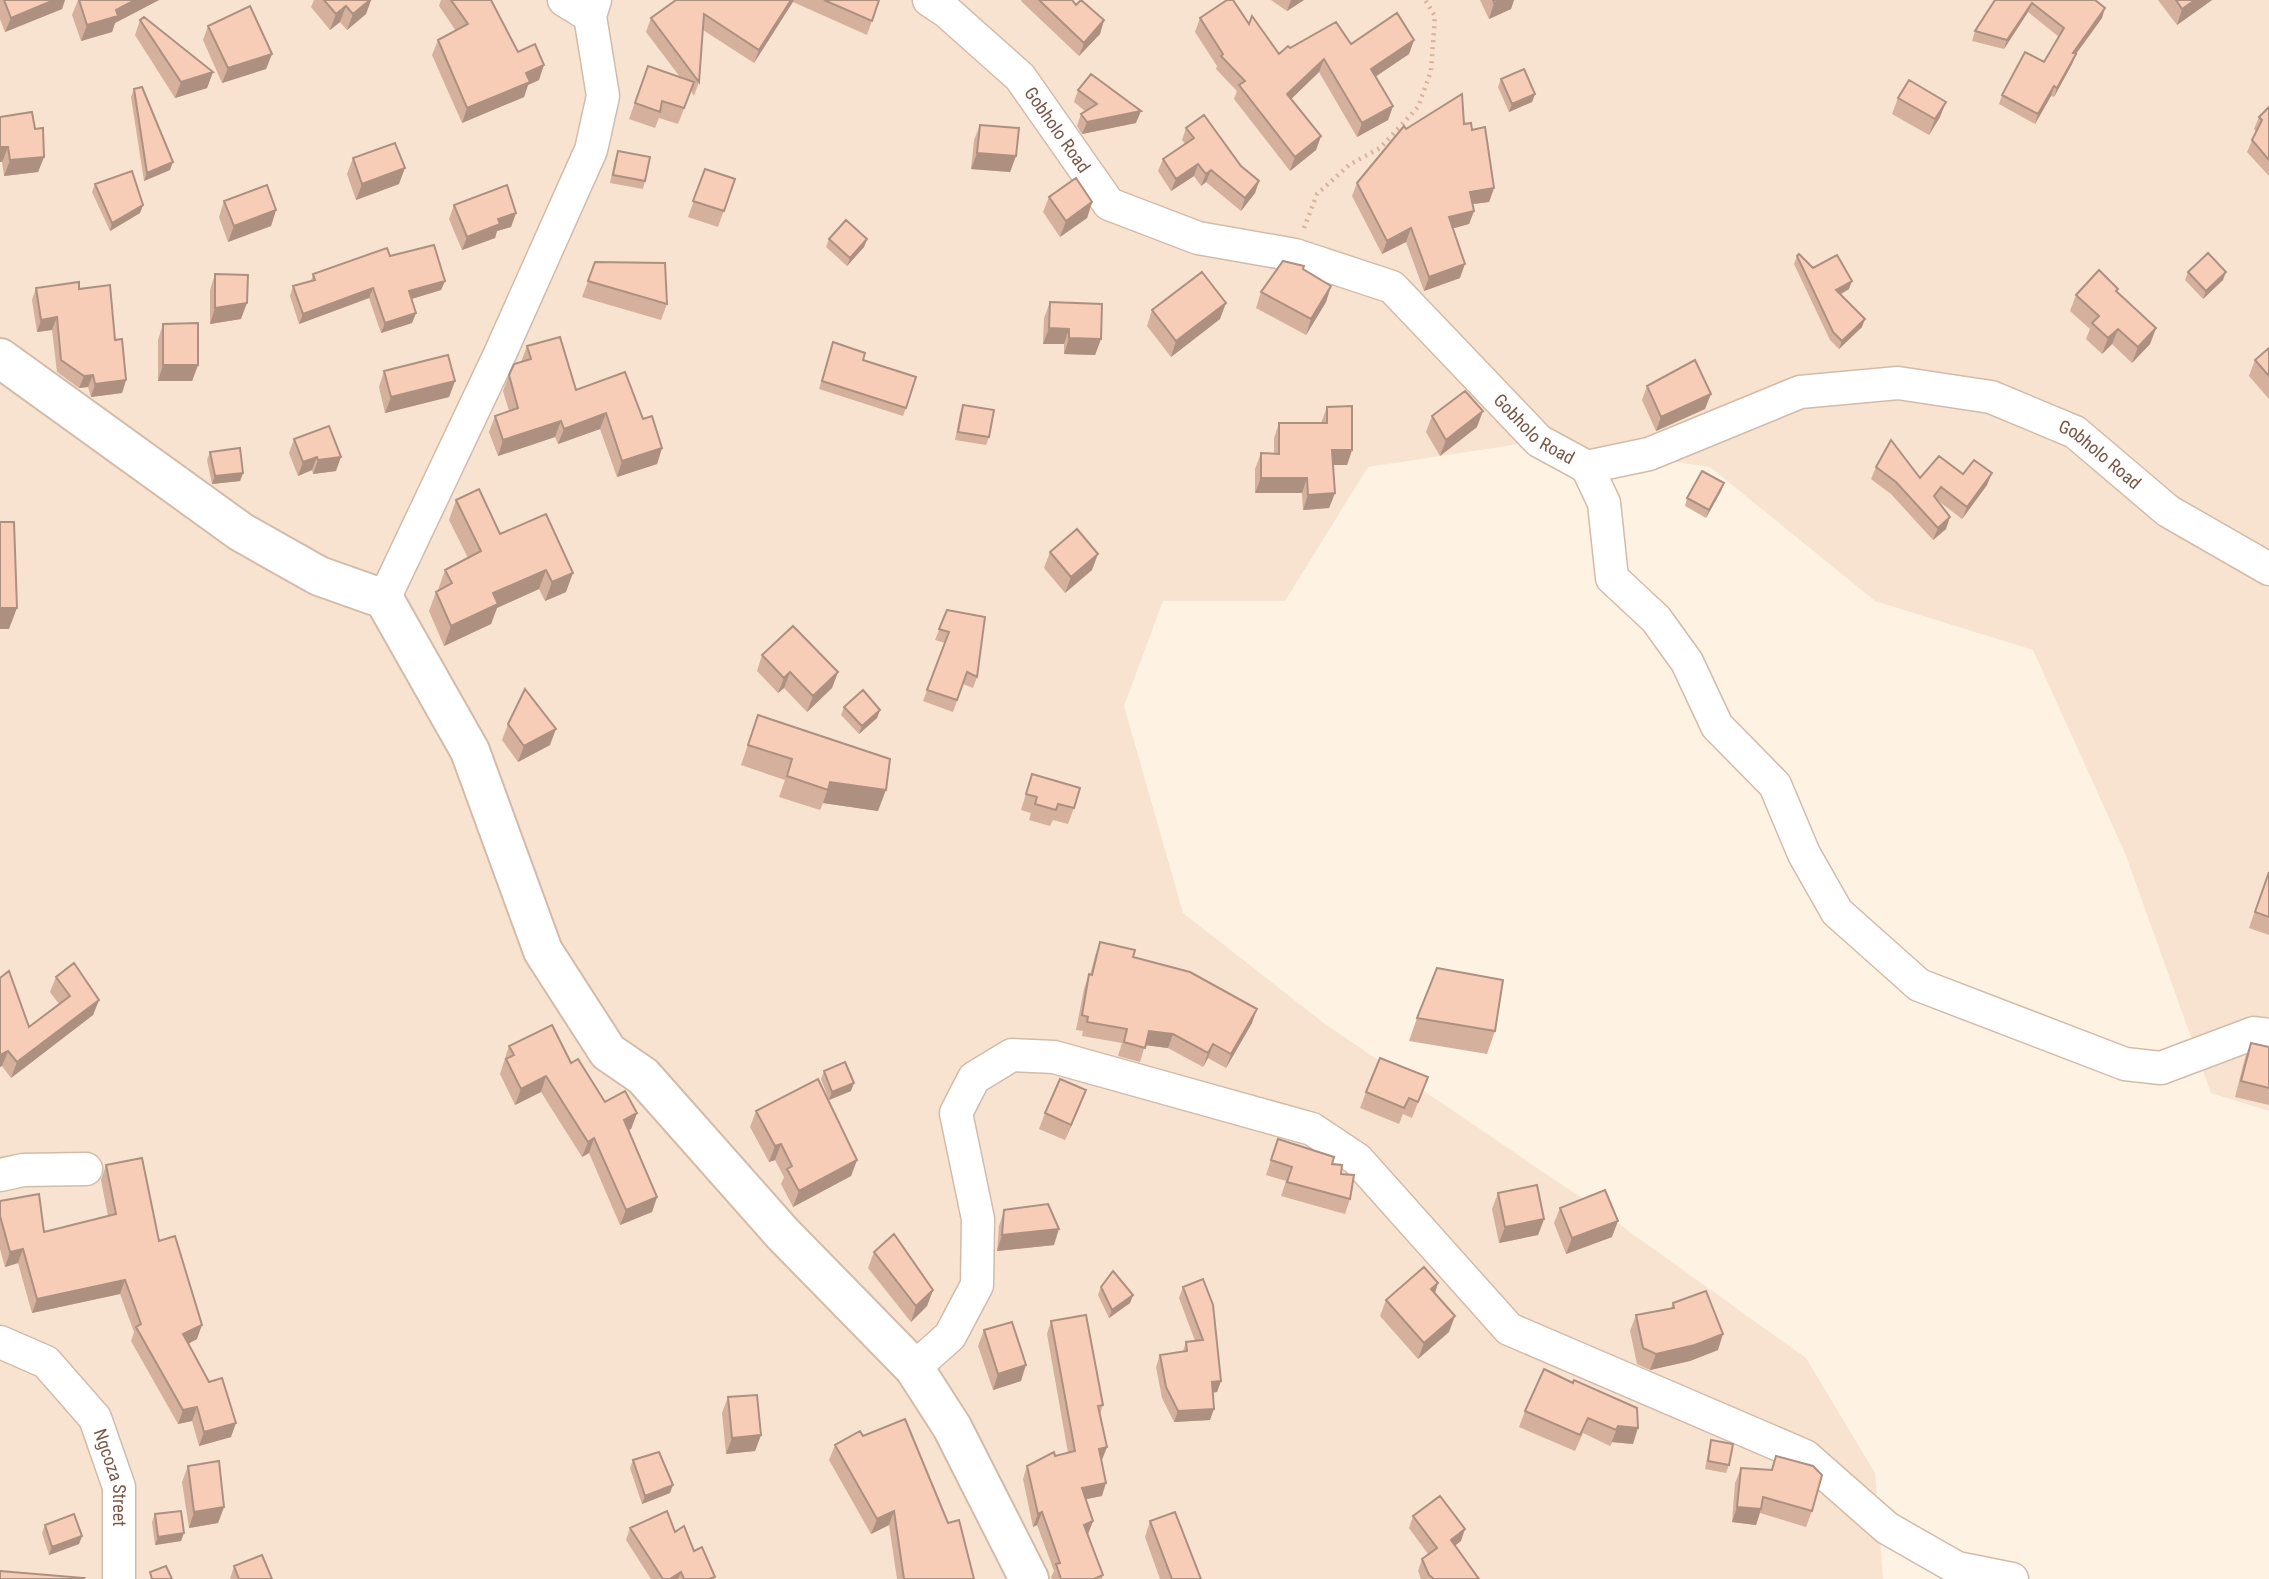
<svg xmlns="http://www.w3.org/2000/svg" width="2269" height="1579" font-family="'Roboto Condensed',sans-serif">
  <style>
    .residential { fill: #f7e3d0 }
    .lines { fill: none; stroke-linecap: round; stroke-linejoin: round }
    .minor-casing { stroke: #d3bbaa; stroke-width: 35 }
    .tertiary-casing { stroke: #d3bbaa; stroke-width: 42 }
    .path { stroke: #dcb09a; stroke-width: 4.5; stroke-dasharray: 2 5; stroke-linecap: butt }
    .minor { stroke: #fff; stroke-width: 32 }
    .tertiary { stroke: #fff; stroke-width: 38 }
    .wall { fill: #d4b09d }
    .shaded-wall { fill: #ad9080 }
    .building { fill: #f7cdb7; stroke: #ad9080; stroke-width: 2 }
    .labels { text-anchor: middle; stroke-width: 5; stroke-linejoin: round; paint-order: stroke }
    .street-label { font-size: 18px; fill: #795646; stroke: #fff6eb }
  </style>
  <rect width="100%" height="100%" fill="#fef2e2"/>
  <path class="residential" d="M 0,0 L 2269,0 L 2269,1111 L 2211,1093 L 2125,853 L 2033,650 L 1875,601 L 1710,467 L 1539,441 L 1368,467 L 1285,601 L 1163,601 L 1124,706 L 1183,913 L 1325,1024 L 1595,1207 L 1806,1358 L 1875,1473 L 1883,1579 L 0,1579 Z"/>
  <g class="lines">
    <defs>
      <g id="minor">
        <path d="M 564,0 L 590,16"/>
        <path id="s1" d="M 929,0 L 947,12 L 1020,77 L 1109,204 L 1198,238 L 1295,255 L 1392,287 L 1539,441 L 1587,467 L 1649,454 L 1800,392 L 1898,383 L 1991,397 L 2075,432 L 2168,511 L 2269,569"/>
        <path d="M 1587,467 L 1604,503 L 1612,578 L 1656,619 L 1687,662 L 1717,726 L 1775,785 L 1804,854 L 1837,912 L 1919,985 L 2125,1064 L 2161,1068 L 2254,1033 L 2269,1035"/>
        <path d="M 384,599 L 499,356 L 591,150 L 603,96 L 590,16 L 595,0"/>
        <path d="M 0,1175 L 23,1170 L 86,1169"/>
        <path id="s2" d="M 0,1342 L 46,1362 L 95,1418 L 119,1487 L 119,1579"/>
        <path d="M 914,1368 L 950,1336 L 977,1285 L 978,1219 L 956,1113 L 974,1078 L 1012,1055 L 1054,1057 L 1312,1129 L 1357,1159 L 1509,1329 L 1805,1456 L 1887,1528 L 1957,1568 L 2012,1579"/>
      </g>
      <path id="tertiary" d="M 0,358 L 241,532 L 319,576 L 384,599 L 470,751 L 543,951 L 608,1052 L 643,1076 L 782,1233 L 914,1368 L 952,1427 L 1029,1579"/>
    </defs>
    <use href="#minor" class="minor-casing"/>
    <use href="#tertiary" class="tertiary-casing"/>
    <path class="path" d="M 1304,228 L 1317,194 L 1349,165 L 1380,148 L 1418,107 L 1431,71 L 1435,16 L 1425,0"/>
    <use href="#minor" class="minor"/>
    <use href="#tertiary" class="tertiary"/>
  </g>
  <path class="wall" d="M 0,0 L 65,0 L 62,9 L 5,32 L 0,19 Z
    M 78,0 L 159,0 L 115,23 L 112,32 L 81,41 L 72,15 Z
    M 314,0 L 371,0 L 366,14 L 347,30 L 340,22 L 330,30 L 311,7 Z
    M 441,0 L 491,0 L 518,52 L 539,80 L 528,85 L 524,97 L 462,123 L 432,55 L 438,40 L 456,31 L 439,6 Z
    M 676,0 L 879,0 L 867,35 L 793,2 L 754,63 L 703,30 L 699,82 L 694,96 L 691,91 L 678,124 L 659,118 L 655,128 L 629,119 L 648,66 L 680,77 L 646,32 L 651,18 Z
    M 1022,0 L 1072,0 L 1076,5 L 1104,20 L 1100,34 L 1079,56 L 1021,1 Z
    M 1271,0 L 1304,0 L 1287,11 Z
    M 1480,0 L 1514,0 L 1511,9 L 1489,19 Z
    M 1995,0 L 2095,0 L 2102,18 L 2076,54 L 2072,64 L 2054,97 L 2051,96 L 2035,124 L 1999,104 L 2002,95 L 2044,62 L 2059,37 L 2028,12 L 2004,49 L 1972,41 L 1975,31 Z
    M 2158,0 L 2212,0 L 2177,25 Z
    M 1200,18 L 1249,24 L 1279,54 L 1290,48 L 1414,40 L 1409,54 L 1375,77 L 1393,106 L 1388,120 L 1357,137 L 1319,72 L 1291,99 L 1321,136 L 1316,150 L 1290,171 L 1234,99 L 1237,91 L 1216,69 L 1217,66 L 1195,32 Z
    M 140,20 L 213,72 L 207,88 L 175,98 L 135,35 Z
    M 208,26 L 272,54 L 266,69 L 222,83 L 203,40 Z
    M 1501,79 L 1535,94 L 1532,102 L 1509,112 L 1498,87 Z
    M 134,89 L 170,170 L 144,181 L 131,97 Z
    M 1078,90 L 1136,123 L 1082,134 L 1077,126 L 1081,114 L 1085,111 L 1074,102 Z
    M 1898,98 L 1940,117 L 1929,135 L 1892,114 Z
    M 2269,107 L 2269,176 L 2247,152 L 2256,131 L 2254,129 L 2259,117 Z
    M 0,117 L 35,129 L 44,157 L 38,172 L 4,176 L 2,162 L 0,162 Z
    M 1464,124 L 1472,130 L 1494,188 L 1489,202 L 1473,204 L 1474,211 L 1469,224 L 1452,228 L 1460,278 L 1424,291 L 1406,242 L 1382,254 L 1352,196 L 1357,183 L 1406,129 Z
    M 980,125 L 1016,156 L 1010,172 L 971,169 L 974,140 Z
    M 1186,128 L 1241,166 L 1259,181 L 1255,193 L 1241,211 L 1206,182 L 1201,186 L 1194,176 L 1171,191 L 1158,171 L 1163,159 L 1185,144 L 1182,140 Z
    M 618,151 L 645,181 L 643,189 L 610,183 L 615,159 Z
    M 353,158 L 399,184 L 356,200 L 347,174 Z
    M 705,169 L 735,179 L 718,227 L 688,217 Z
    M 95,184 L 143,205 L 140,213 L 110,231 L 92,192 Z
    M 1049,197 L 1092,203 L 1087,218 L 1060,237 L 1043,212 Z
    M 224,201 L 276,210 L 271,226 L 228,242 L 219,217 Z
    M 454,205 L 516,213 L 511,227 L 497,231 L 495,238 L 462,250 L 449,219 Z
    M 829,239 L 867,239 L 864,247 L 847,266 L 826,247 Z
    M 390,256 L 445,281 L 441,290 L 411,299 L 416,313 L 412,323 L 381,333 L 369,298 L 299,324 L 290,296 L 293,286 L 311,281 L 313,274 Z
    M 1797,256 L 1813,268 L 1849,289 L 1840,295 L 1862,327 L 1839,349 L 1830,340 L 1794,264 Z
    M 1303,270 L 1331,286 L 1326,302 L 1306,335 L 1256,308 L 1261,292 Z
    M 2188,272 L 2223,280 L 2203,299 L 2185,280 Z
    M 215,274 L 241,319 L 210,324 L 210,290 Z
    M 588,281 L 667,304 L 661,320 L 582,297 Z
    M 36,288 L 79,289 L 115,340 L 126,380 L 122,393 L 91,397 L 88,387 L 79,388 L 57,372 L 52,330 L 37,332 L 32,300 Z
    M 2117,292 L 2156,328 L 2150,344 L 2132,363 L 2112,344 L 2102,354 L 2086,339 L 2090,329 L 2070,311 L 2076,295 Z
    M 1050,302 L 1101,339 L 1095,355 L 1064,354 L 1064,344 L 1043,344 L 1044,318 Z
    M 1152,310 L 1220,319 L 1171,357 L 1147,326 Z
    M 163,324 L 198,365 L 192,381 L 158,381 L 158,340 Z
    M 833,342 L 863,360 L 906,408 L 903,416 L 819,389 Z
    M 527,346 L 576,390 L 643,419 L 662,448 L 657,464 L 617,477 L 600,429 L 558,444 L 555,437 L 498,456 L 489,432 L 495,416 L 509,411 L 503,391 L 509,375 L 521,362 Z
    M 2269,348 L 2269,399 L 2249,376 L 2255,360 Z
    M 384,371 L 455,381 L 449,397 L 385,413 L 379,387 Z
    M 1647,386 L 1705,409 L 1656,431 L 1642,400 Z
    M 963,405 L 989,437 L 986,445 L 955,440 L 960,413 Z
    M 1327,407 L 1352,450 L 1347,465 L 1333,465 L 1335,493 L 1329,508 L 1303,510 L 1302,493 L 1255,493 L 1255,469 L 1261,453 L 1274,454 L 1274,438 L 1279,423 L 1321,423 Z
    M 1432,416 L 1477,427 L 1440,456 L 1426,432 Z
    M 294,439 L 336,471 L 313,474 L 312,470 L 298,476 L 289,453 Z
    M 210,452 L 243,473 L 240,481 L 212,484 L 207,460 Z
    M 1876,467 L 1920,478 L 1987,485 L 1962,519 L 1936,499 L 1946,529 L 1933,540 L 1891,494 L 1871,479 Z
    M 1724,483 L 1721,491 L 1706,518 L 1685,506 L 1687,498 Z
    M 456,500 L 500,534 L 546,514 L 566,592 L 545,601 L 539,589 L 497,608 L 491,624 L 444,646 L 429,611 L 436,592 L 438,590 L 445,570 L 468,558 L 449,520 Z
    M 1050,552 L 1092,570 L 1065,593 L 1044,568 Z
    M 947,610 L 977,677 L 973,688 L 963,684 L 953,712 L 923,701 L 945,643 L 935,640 Z
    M 762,655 L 838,672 L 832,688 L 807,712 L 784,688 L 778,693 L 757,671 Z
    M 844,707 L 880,710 L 877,718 L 859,734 L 841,715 Z
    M 758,715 L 878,811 L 823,803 L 820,810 L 779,797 L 785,780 L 741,765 Z
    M 508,724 L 550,745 L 518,762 L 502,740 Z
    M 1032,774 L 1074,808 L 1068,824 L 1053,820 L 1050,826 L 1029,820 L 1031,813 L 1021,810 Z
    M 2269,871 L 2269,935 L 2249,928 Z
    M 1100,942 L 1133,957 L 1252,1023 L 1226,1068 L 1208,1058 L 1203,1067 L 1168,1048 L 1145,1045 L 1140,1062 L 1118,1056 L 1122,1043 L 1082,1036 L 1083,1031 L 1076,1030 L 1084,989 L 1089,974 L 1090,975 L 1095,956 Z
    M 56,977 L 99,1000 L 93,1015 L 11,1078 L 2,1066 L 0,1067 L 0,978 L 29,1027 L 59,1004 L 50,992 Z
    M 1417,1018 L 1495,1031 L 1487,1054 L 1409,1041 Z
    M 2251,1043 L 2269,1047 L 2269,1105 L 2235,1097 L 2245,1058 Z
    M 509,1046 L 571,1063 L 605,1102 L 637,1113 L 631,1129 L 628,1130 L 657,1197 L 652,1212 L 620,1225 L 589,1153 L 582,1157 L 541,1092 L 515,1105 L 500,1074 Z
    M 824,1071 L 851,1091 L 829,1100 L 821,1079 Z
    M 1428,1077 L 1412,1118 L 1403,1114 L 1399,1124 L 1360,1108 L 1366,1092 Z
    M 1080,1106 L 1065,1140 L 1039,1129 L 1045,1113 Z
    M 756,1111 L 857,1160 L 851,1176 L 793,1207 L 781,1184 L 784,1177 L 775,1160 L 769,1162 L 750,1127 Z
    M 1278,1139 L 1332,1164 L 1341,1174 L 1350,1199 L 1345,1214 L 1281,1196 L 1286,1181 L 1266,1175 Z
    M 106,1165 L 159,1241 L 197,1339 L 188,1344 L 231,1437 L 199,1446 L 192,1421 L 178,1424 L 131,1341 L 134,1332 L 120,1294 L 32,1313 L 18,1263 L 5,1267 L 0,1249 L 0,1201 L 44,1232 L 108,1216 L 101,1180 Z
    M 1498,1193 L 1544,1219 L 1538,1235 L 1499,1243 L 1492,1209 Z
    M 1560,1208 L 1612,1237 L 1566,1254 L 1554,1223 Z
    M 1004,1210 L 1054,1245 L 997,1251 L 999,1226 Z
    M 874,1252 L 933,1290 L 927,1306 L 911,1322 L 868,1268 Z
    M 1438,1283 L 1435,1293 L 1449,1332 L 1418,1359 L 1380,1316 L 1386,1300 Z
    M 1101,1287 L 1133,1295 L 1130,1303 L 1109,1318 L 1098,1295 Z
    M 1183,1287 L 1221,1381 L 1217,1392 L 1213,1393 L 1210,1420 L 1174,1422 L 1162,1398 L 1156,1367 L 1160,1355 L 1183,1351 L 1186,1342 L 1195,1341 L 1179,1298 Z
    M 1673,1303 L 1718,1350 L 1690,1361 L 1650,1370 L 1637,1364 L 1630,1331 L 1636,1315 L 1671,1308 Z
    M 1051,1321 L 1103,1405 L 1100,1414 L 1107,1447 L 1101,1460 L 1102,1496 L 1086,1499 L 1093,1521 L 1088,1534 L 1103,1575 L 1102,1579 L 1052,1579 L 1051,1577 L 1054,1571 L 1037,1525 L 1033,1527 L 1023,1479 L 1027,1466 L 1068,1453 L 1047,1334 Z
    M 984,1330 L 1021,1381 L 993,1390 L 978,1346 Z
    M 1544,1369 L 1633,1444 L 1612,1442 L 1610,1446 L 1583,1433 L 1575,1451 L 1519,1427 L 1525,1411 Z
    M 728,1397 L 761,1435 L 755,1451 L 726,1454 L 722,1413 Z
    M 863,1436 L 948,1523 L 974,1579 L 897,1579 L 889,1525 L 871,1534 L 829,1460 L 835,1445 Z
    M 1711,1440 L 1729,1465 L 1726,1473 L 1705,1469 L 1709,1448 Z
    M 1776,1456 L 1812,1511 L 1806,1527 L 1760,1513 L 1756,1525 L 1732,1522 L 1735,1483 L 1741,1468 L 1771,1470 Z
    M 633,1460 L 670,1493 L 642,1504 L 630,1468 Z
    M 188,1466 L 224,1507 L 218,1523 L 189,1528 L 182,1482 Z
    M 155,1514 L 181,1541 L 155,1545 L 152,1522 Z
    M 1413,1516 L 1461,1541 L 1455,1545 L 1479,1579 L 1421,1579 L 1418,1571 L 1422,1559 L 1428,1554 L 1409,1528 Z
    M 1150,1521 L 1201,1579 L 1160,1579 L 1145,1537 Z
    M 45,1525 L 82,1536 L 79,1544 L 49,1555 L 42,1533 Z
    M 630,1528 L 675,1532 L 694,1551 L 715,1577 L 714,1579 L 651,1579 L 626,1540 Z
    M 234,1566 L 272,1579 L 230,1579 Z"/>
  <path class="shaded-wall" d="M 54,0 L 65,0 L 62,9 L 5,32 L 11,18 Z
    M 135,0 L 159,0 L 115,23 L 112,32 L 81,41 L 87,25 Z
    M 370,0 L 371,0 L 366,14 L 347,30 L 353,14 Z
    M 791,0 L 794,0 L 754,63 L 759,50 Z
    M 1291,0 L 1304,0 L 1287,11 Z
    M 1502,0 L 1514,0 L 1511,9 L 1489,19 L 1494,3 Z
    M 2195,0 L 2212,0 L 2177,25 L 2182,9 Z
    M 2032,3 L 2028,12 L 2004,49 L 2007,40 Z
    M 346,6 L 340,22 L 330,30 L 336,14 Z
    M 2105,8 L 2102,18 L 2070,62 L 2073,53 Z
    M 1104,20 L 1100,34 L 1079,56 L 1084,43 Z
    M 1414,40 L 1409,54 L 1366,83 L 1371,69 Z
    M 272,54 L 266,69 L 222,83 L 228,68 Z
    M 2076,54 L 2072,64 L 2054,97 L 2057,88 Z
    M 1324,59 L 1319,72 L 1282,108 L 1287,94 Z
    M 544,65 L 539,80 L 528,85 L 524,97 L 462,123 L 467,108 L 526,73 Z
    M 213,72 L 207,88 L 175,98 L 181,82 Z
    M 2054,86 L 2051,96 L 2035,124 L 2038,114 Z
    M 1535,94 L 1532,102 L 1509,112 L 1512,104 Z
    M 1946,102 L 1940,117 L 1929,135 L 1935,119 Z
    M 1393,106 L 1388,120 L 1357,137 L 1362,123 Z
    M 1141,111 L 1136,123 L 1082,134 L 1087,122 Z
    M 1321,136 L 1316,150 L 1290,171 L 1295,157 Z
    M 0,147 L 8,147 L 2,162 L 0,162 Z
    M 977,153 L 1016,156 L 1010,172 L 971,169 Z
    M 44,157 L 38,172 L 4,176 L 10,160 Z
    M 173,162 L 170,170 L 144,181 L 147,173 Z
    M 1198,164 L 1194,176 L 1171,191 L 1176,179 Z
    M 405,168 L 399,184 L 356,200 L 362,184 Z
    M 1211,170 L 1206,182 L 1201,186 L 1206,174 Z
    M 1259,181 L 1255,193 L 1241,211 L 1245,198 Z
    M 1494,188 L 1489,202 L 1465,205 L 1470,192 Z
    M 1092,202 L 1087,218 L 1060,237 L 1066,221 Z
    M 143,205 L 140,213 L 110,231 L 112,223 Z
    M 276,210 L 271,226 L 228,242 L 234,226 Z
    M 1474,211 L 1469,224 L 1444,231 L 1449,217 Z
    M 516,213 L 511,227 L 497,231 L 495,238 L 462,250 L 467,237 L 498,219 Z
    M 1411,228 L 1406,242 L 1382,254 L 1387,241 Z
    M 867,239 L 864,247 L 847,266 L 850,258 Z
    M 1465,264 L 1460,278 L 1424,291 L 1429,277 Z
    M 2226,272 L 2223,280 L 2203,299 L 2206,291 Z
    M 445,281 L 441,290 L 405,301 L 409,291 Z
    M 1852,281 L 1849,289 L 1833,298 L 1836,290 Z
    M 1331,286 L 1326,302 L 1306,335 L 1311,319 Z
    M 373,288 L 369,298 L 299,324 L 303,314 Z
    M 247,303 L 241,319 L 210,324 L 215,308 Z
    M 1226,303 L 1220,319 L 1171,357 L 1176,341 Z
    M 416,313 L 412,323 L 381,333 L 385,323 Z
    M 57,317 L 52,330 L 37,332 L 41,320 Z
    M 1865,319 L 1862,327 L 1839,349 L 1842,341 Z
    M 1049,328 L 1069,329 L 1064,344 L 1043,344 Z
    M 2156,328 L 2150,344 L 2132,363 L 2138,347 Z
    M 2118,329 L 2112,344 L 2102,354 L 2108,338 Z
    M 1069,338 L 1101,339 L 1095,355 L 1064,354 Z
    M 163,365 L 198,365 L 192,381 L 158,381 Z
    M 93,375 L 88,387 L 79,388 L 84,376 Z
    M 126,380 L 122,393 L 91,397 L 95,384 Z
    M 455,381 L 449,397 L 385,413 L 391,397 Z
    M 1711,394 L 1705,409 L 1656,431 L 1661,417 Z
    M 1483,411 L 1477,427 L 1440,456 L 1446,440 Z
    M 606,413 L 600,429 L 558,444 L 564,429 Z
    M 561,421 L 555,437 L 498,456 L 503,440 Z
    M 662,448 L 657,464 L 617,477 L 622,461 Z
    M 1332,450 L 1352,450 L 1347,465 L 1326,465 Z
    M 317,457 L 312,470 L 298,476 L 303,462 Z
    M 341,457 L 336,471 L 313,474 L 318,460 Z
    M 243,473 L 240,481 L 212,484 L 215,476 Z
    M 1992,473 L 1987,485 L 1962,519 L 1967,507 Z
    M 1261,478 L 1307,478 L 1302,493 L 1255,493 Z
    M 1724,483 L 1721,491 L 1706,518 L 1709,510 Z
    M 1335,493 L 1329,508 L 1303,510 L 1308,495 Z
    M 1950,517 L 1946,529 L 1933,540 L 1938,528 Z
    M 1098,554 L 1092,570 L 1065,593 L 1071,577 Z
    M 546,570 L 539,589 L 497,608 L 491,624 L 444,646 L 451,626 L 493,593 Z
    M 573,573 L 566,592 L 545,601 L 552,582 Z
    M 0,608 L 17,608 L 9,629 L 0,629 Z
    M 790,672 L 784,688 L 778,693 L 784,678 Z
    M 838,672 L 832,688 L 807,712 L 813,696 Z
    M 880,710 L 877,718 L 859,734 L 862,726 Z
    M 556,729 L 550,745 L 518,762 L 524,746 Z
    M 830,782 L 886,790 L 878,811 L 823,803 Z
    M 99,1000 L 93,1015 L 11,1078 L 17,1062 Z
    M 1257,1009 L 1252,1023 L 1226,1068 L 1231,1054 Z
    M 1149,1031 L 1173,1034 L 1168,1048 L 1144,1045 Z
    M 1213,1044 L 1208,1058 L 1203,1067 L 1208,1053 Z
    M 8,1051 L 2,1066 L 0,1067 L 0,1055 Z
    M 546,1076 L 541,1092 L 515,1105 L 521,1089 Z
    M 854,1083 L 851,1091 L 829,1100 L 832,1092 Z
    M 1086,1090 L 1080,1106 L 1065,1140 L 1071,1125 Z
    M 637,1113 L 631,1129 L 618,1135 L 624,1120 Z
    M 594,1138 L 589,1153 L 582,1157 L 588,1142 Z
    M 781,1144 L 775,1160 L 769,1162 L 775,1146 Z
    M 857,1160 L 851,1176 L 793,1207 L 799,1191 Z
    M 657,1197 L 652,1212 L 620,1225 L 626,1210 Z
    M 1544,1219 L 1538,1235 L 1499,1243 L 1505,1227 Z
    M 1618,1221 L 1612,1237 L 1566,1254 L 1572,1238 Z
    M 1059,1229 L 1054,1245 L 997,1251 L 1002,1235 Z
    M 23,1249 L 18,1263 L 5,1267 L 10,1252 Z
    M 125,1280 L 120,1294 L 32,1313 L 37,1299 Z
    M 1438,1283 L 1433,1299 L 1431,1289 Z
    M 933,1290 L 927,1306 L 911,1322 L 916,1306 Z
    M 1133,1295 L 1130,1303 L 1109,1318 L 1112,1310 Z
    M 1455,1316 L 1449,1332 L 1418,1359 L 1424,1343 Z
    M 202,1325 L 197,1339 L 178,1349 L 183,1334 Z
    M 1723,1334 L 1718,1350 L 1690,1361 L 1650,1370 L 1656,1354 Z
    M 1026,1365 L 1021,1381 L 993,1390 L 998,1374 Z
    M 1221,1381 L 1217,1392 L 1208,1393 L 1212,1382 Z
    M 197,1407 L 192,1421 L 178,1424 L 183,1410 Z
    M 1214,1409 L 1210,1420 L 1174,1422 L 1178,1411 Z
    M 236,1423 L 231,1437 L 199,1446 L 204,1432 Z
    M 1618,1426 L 1638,1428 L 1633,1444 L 1612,1442 L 1610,1446 Z
    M 761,1435 L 755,1451 L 726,1454 L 732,1438 Z
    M 1107,1447 L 1102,1460 L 1094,1462 L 1099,1449 Z
    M 1106,1483 L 1102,1496 L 1077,1501 L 1082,1488 Z
    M 673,1485 L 670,1493 L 642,1504 L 645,1496 Z
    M 224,1507 L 218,1523 L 189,1528 L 194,1512 Z
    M 1737,1507 L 1761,1509 L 1756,1525 L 1732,1522 Z
    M 894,1511 L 889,1525 L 871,1534 L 877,1519 Z
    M 1042,1512 L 1037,1525 L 1033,1527 L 1038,1514 Z
    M 1093,1521 L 1088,1534 L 1079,1538 L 1084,1525 Z
    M 1465,1529 L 1461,1541 L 1447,1552 L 1451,1540 Z
    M 184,1533 L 181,1541 L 155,1545 L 158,1537 Z
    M 82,1536 L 79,1544 L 49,1555 L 52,1547 Z
    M 681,1572 L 678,1579 L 670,1579 Z"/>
  <path class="building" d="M 4,0 L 54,0 L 11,18 Z
    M 79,0 L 135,0 L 116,10 L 118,16 L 87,25 Z
    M 324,0 L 370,0 L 353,14 L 346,6 L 336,14 Z
    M 451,0 L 491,0 L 518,52 L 535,44 L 544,65 L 526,73 L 530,82 L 467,108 L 438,40 L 468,24 Z
    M 676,0 L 791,0 L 759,50 L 704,14 L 699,82 L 651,18 Z
    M 824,0 L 879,0 L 872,21 Z
    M 1039,0 L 1072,0 L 1076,5 L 1081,0 L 1104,20 L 1084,43 Z
    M 1227,0 L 1233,0 L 1249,24 L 1252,16 L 1279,54 L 1288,46 L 1290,48 L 1336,22 L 1351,44 L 1397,13 L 1414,40 L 1371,69 L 1393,106 L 1362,123 L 1324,59 L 1287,94 L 1321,136 L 1295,157 L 1239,85 L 1245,81 L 1221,56 L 1223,54 L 1200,18 Z
    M 1493,0 L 1502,0 L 1494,3 Z
    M 1995,0 L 2095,0 L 2105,8 L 2073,53 L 2076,54 L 2057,88 L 2054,86 L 2038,114 L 2002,95 L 2025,52 L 2044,62 L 2064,28 L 2032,3 L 2007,40 L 1975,31 Z
    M 2176,0 L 2195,0 L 2182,9 Z
    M 250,6 L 272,54 L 228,68 L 208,26 Z
    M 144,17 L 213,72 L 181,82 L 140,20 Z
    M 648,66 L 694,82 L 684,108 L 662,101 L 660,112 L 635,103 Z
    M 1524,69 L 1535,94 L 1512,104 L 1501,79 Z
    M 1091,74 L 1141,111 L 1087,122 L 1081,114 L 1097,104 L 1078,90 Z
    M 1909,80 L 1946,102 L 1935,119 L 1898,98 Z
    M 142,87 L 173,162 L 147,173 L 134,89 Z
    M 1462,94 L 1464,124 L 1471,123 L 1472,130 L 1485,127 L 1494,188 L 1470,192 L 1474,211 L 1449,217 L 1465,264 L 1429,277 L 1411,228 L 1387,241 L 1357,183 L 1404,126 L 1406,129 Z
    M 2269,107 L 2269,160 L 2252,140 L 2262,120 L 2259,117 Z
    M 32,112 L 35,129 L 43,128 L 44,157 L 10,160 L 8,147 L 0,147 L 0,117 Z
    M 1204,115 L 1241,166 L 1259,181 L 1245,198 L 1211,170 L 1206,174 L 1198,164 L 1176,179 L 1163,159 L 1194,138 L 1186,128 Z
    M 980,125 L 1019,128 L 1016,156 L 977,153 Z
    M 395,143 L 405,168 L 362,184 L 353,158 Z
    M 618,151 L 650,157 L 645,181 L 613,175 Z
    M 705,169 L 735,179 L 724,211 L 693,201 Z
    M 132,171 L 143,205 L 112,223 L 95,184 Z
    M 1076,178 L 1092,202 L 1066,221 L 1049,197 Z
    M 267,185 L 276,210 L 234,226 L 224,201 Z
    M 507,185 L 516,213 L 498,219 L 500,224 L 467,237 L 454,205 Z
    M 846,220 L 867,239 L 850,258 L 829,239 Z
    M 434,245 L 445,281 L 409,291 L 416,313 L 385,323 L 373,288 L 303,314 L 293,286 L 315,280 L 313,274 L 387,248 L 390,256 Z
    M 2208,253 L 2226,272 L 2206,291 L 2188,272 Z
    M 1799,254 L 1813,268 L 1837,255 L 1852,281 L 1836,290 L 1865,319 L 1842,341 L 1833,332 L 1797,256 Z
    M 1283,261 L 1304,266 L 1303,269 L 1331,286 L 1311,319 L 1261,292 Z
    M 595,262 L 665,263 L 667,304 L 588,281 Z
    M 2099,270 L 2118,289 L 2116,291 L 2156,328 L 2138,347 L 2118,329 L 2108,338 L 2092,323 L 2099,316 L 2076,295 Z
    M 1202,272 L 1226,303 L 1176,341 L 1152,310 Z
    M 215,274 L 248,275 L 247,303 L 215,308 Z
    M 79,282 L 79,289 L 110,285 L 115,340 L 122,339 L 126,380 L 95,384 L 93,375 L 84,376 L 61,360 L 57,317 L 41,320 L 36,288 Z
    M 1050,302 L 1102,304 L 1101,339 L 1069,338 L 1069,329 L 1049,328 Z
    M 198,323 L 198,365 L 163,365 L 163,324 Z
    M 560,337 L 576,390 L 625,372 L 643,419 L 652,416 L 662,448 L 622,461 L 606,413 L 564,429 L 561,421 L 503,440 L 495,416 L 518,408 L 509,375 L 514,364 L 531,359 L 527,346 Z
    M 833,342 L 865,353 L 863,360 L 916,377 L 906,408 L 822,381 Z
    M 2269,348 L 2269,376 L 2255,360 Z
    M 448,355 L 455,381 L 391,397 L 384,371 Z
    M 1695,360 L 1711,394 L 1661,417 L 1647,386 Z
    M 1465,391 L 1483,411 L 1446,440 L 1432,416 Z
    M 963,405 L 994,410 L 989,437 L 958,432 Z
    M 1352,406 L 1352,450 L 1332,450 L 1335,493 L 1308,495 L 1307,478 L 1261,478 L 1261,453 L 1279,454 L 1279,423 L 1327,423 L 1327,407 Z
    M 329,426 L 341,457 L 318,460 L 317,457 L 303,462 L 294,439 Z
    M 1891,440 L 1920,478 L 1939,456 L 1963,474 L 1974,460 L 1992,473 L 1967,507 L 1941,487 L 1934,496 L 1950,517 L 1938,528 L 1896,482 L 1876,467 Z
    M 240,448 L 243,473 L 215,476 L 210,452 Z
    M 1702,471 L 1724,483 L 1709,510 L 1687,498 Z
    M 479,489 L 500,534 L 546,514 L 573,573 L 552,582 L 546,570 L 493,593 L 498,604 L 451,626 L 436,592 L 452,583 L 445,570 L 481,551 L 456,500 Z
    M 0,522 L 14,522 L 17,608 L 0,608 Z
    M 1077,529 L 1098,554 L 1071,577 L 1050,552 Z
    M 947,610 L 985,617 L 977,677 L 967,672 L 957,700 L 927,690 L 949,632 L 939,629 Z
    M 793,626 L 838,672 L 813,696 L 790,672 L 784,678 L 762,655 Z
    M 525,689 L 556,729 L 524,746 L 508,724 Z
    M 863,690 L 880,710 L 862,726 L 844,707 Z
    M 758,715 L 890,759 L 886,790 L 830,782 L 828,790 L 787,776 L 792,759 L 748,745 Z
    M 1032,774 L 1080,788 L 1074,808 L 1058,804 L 1056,810 L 1035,804 L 1037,797 L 1026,794 Z
    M 2269,872 L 2269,917 L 2255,912 Z
    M 1100,942 L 1135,950 L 1133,957 L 1190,972 L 1257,1009 L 1231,1054 L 1213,1044 L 1208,1053 L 1173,1034 L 1149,1031 L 1145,1048 L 1124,1042 L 1127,1029 L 1087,1022 L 1088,1017 L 1082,1015 L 1089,974 L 1092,975 Z
    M 74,963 L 99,1000 L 17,1062 L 8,1051 L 0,1055 L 0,978 L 9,971 L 29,1027 L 70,996 L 56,977 Z
    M 1437,968 L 1503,980 L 1495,1031 L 1417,1018 Z
    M 552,1025 L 571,1063 L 578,1059 L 605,1102 L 625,1091 L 637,1113 L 624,1120 L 657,1197 L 626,1210 L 594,1138 L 588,1142 L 546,1076 L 521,1089 L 506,1059 L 514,1055 L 509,1046 Z
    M 2251,1043 L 2269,1047 L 2269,1088 L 2241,1081 Z
    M 1380,1058 L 1428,1077 L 1418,1102 L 1409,1098 L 1404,1108 L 1366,1092 Z
    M 845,1062 L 854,1083 L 832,1092 L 824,1071 Z
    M 818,1079 L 857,1160 L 799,1191 L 787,1169 L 792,1166 L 781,1144 L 775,1146 L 756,1111 Z
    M 1060,1079 L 1086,1090 L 1071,1125 L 1045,1113 Z
    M 1278,1139 L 1334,1157 L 1332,1164 L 1342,1165 L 1341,1174 L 1354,1175 L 1350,1199 L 1287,1182 L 1292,1167 L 1271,1160 Z
    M 142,1158 L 159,1241 L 175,1236 L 202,1325 L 183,1334 L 209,1382 L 222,1378 L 236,1423 L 204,1432 L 197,1407 L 183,1410 L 136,1327 L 141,1324 L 125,1280 L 37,1299 L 23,1249 L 10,1252 L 0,1216 L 0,1201 L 39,1194 L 44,1232 L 116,1214 L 106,1165 Z
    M 1537,1185 L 1544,1219 L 1505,1227 L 1498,1193 Z
    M 1605,1190 L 1618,1221 L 1572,1238 L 1560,1208 Z
    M 1048,1204 L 1059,1229 L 1002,1235 L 1004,1210 Z
    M 894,1234 L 933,1290 L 916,1306 L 874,1252 Z
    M 1424,1267 L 1438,1283 L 1431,1289 L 1455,1316 L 1424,1343 L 1386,1300 Z
    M 1113,1271 L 1133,1295 L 1112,1310 L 1101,1287 Z
    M 1203,1279 L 1213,1305 L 1221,1381 L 1212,1382 L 1214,1409 L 1178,1411 L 1166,1387 L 1160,1355 L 1187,1351 L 1186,1342 L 1203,1340 L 1183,1287 Z
    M 1706,1291 L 1723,1334 L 1695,1345 L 1656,1354 L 1643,1348 L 1636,1315 L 1674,1308 L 1673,1303 Z
    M 1086,1315 L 1103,1405 L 1098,1406 L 1107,1447 L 1099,1449 L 1106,1483 L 1082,1488 L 1093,1521 L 1084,1525 L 1103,1575 L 1094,1579 L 1061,1579 L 1056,1564 L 1060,1563 L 1042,1512 L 1038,1514 L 1027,1466 L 1054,1452 L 1055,1456 L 1075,1451 L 1051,1321 Z
    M 1012,1322 L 1026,1365 L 998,1374 L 984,1330 Z
    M 1544,1369 L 1573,1383 L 1574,1380 L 1637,1408 L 1638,1428 L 1618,1426 L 1616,1430 L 1588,1418 L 1580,1435 L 1525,1411 Z
    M 757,1395 L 761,1435 L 732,1438 L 728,1397 Z
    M 905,1419 L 948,1523 L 959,1520 L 974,1579 L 904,1579 L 894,1511 L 877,1519 L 835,1445 L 860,1431 L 863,1436 Z
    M 1711,1440 L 1733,1444 L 1729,1465 L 1708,1461 Z
    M 659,1452 L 673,1485 L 645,1496 L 633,1460 Z
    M 1776,1456 L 1813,1466 L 1822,1475 L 1812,1511 L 1763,1497 L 1761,1509 L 1737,1507 L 1741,1468 L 1772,1470 Z
    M 219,1461 L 224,1507 L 194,1512 L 188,1466 Z
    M 1440,1496 L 1465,1529 L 1451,1540 L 1479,1579 L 1434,1579 L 1429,1575 L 1422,1559 L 1437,1548 L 1413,1516 Z
    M 181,1511 L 184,1533 L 158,1537 L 155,1514 Z
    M 667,1511 L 675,1532 L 684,1526 L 694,1551 L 702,1547 L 715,1577 L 709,1579 L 684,1579 L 681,1572 L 670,1579 L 663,1579 L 630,1528 Z
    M 1175,1512 L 1201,1579 L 1172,1579 L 1150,1521 Z
    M 74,1514 L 82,1536 L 52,1547 L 45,1525 Z
    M 262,1555 L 272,1579 L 239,1579 L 234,1566 Z
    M 166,1566 L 172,1579 L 152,1579 L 150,1572 Z
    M 0,1571 L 84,1578 L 83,1579 L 0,1579 Z"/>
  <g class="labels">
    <g class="street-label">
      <text dy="6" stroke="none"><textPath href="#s1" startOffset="184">Gobholo Road</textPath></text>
      <text dy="6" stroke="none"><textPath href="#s1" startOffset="772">Gobholo Road</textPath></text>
      <text dy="6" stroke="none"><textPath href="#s1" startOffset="1381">Gobholo Road</textPath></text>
      <text dy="6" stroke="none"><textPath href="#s2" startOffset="187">Ngcoza Street</textPath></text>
    </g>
  </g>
</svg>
